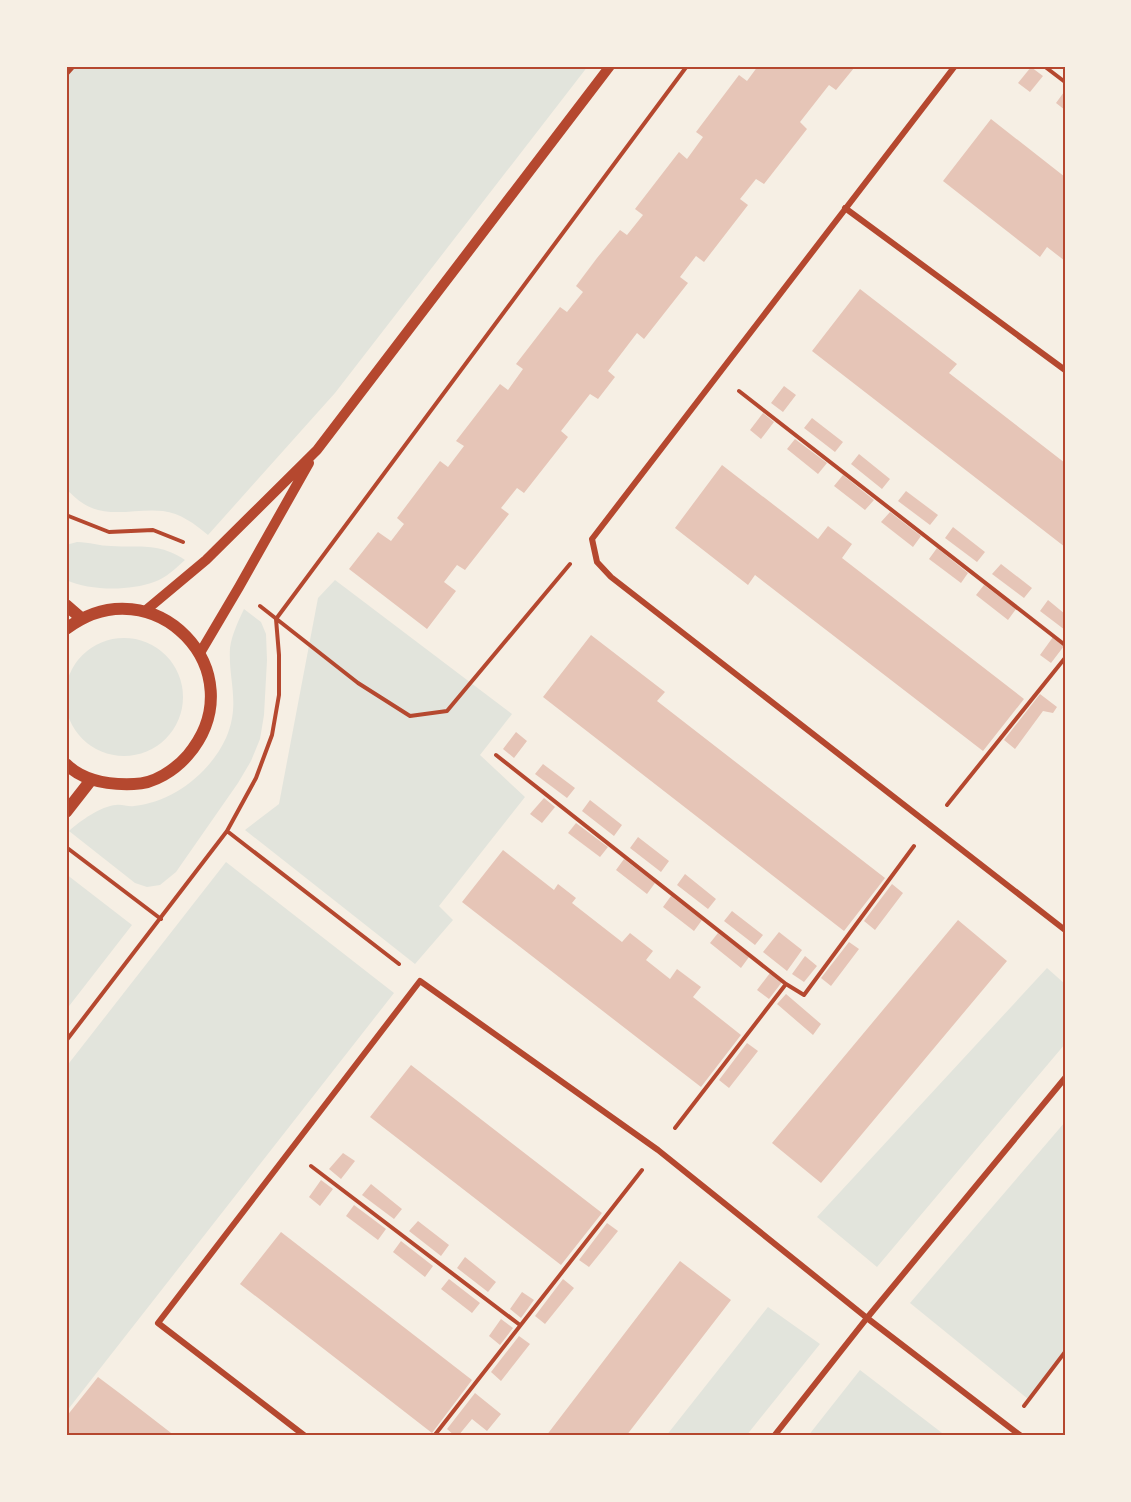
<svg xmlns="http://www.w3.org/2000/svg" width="1131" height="1502" font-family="'Source Sans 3',sans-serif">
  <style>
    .green { fill: #e2e4dc }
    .building { fill: #e6c5b7 }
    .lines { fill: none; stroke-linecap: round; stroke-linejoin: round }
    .path { stroke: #b5482f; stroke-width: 4 }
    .minor { stroke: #b5482f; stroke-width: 6 }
    .tertiary { stroke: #b5482f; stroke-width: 10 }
    .secondary { stroke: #b5482f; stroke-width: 12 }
    .neatline { fill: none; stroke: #b5482f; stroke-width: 2 }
  </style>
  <rect width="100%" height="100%" fill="#f6efe4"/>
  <path class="green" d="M 66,66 L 588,66 L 335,393 L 208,535 C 195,524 180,513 163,511 C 136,508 108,519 84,504 C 77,500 72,494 66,489 Z
    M 77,542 C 89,542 100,546 111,546 C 141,548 158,542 185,560 C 176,568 166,578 154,582 C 130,591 90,591 66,580 L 66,545 Z
    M 335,580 L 512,714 L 480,755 L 525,797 L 439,906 L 453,920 L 415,964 L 245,830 L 279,804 L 318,598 Z
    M 244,609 L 261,622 L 266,634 L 267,660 L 264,715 L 260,739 L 251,761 L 238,783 L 176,872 L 160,885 L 147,887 L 135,883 L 69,831 C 80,821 101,806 116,805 C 122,804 128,807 134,806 C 173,802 210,773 226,738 C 241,704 228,680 230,648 C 232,634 238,622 244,609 Z
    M65 697a59 59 0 1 1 118 0a59 59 0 1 1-118 0Z
    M 226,862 L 394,993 L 66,1412 L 66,1067 Z
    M 66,874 L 132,925 L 66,1010 Z
    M 1047,968 L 1065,984 L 1065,1044 L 877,1267 L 817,1217 Z
    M 1065,1122 L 1065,1351 L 1028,1399 L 910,1303 Z
    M 768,1307 L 820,1344 L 746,1436 L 666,1436 Z
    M 860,1370 L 946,1436 L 808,1436 Z"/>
  <path class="building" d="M 758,66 L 851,66 L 854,68 L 836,90 L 829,85 L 800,122 L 807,129 L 764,184 L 756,179 L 740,199 L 748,205 L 704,262 L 696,256 L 680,277 L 688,283 L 644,339 L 637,333 L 608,371 L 615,377 L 598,399 L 590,394 L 561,431 L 568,437 L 524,493 L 517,488 L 501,508 L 509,514 L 465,570 L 457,565 L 444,582 L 456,591 L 427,629 L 349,569 L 378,532 L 391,541 L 404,524 L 397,518 L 440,461 L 448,467 L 464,446 L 456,441 L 500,384 L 508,390 L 523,369 L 516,364 L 560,307 L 567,312 L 583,292 L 576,286 L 597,258 L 620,230 L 627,235 L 643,215 L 635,209 L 679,152 L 687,159 L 703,137 L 696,132 L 739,75 L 747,81 Z
    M 1031,67 L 1043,76 L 1030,92 L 1018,83 Z
    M 1064,92 L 1065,93 L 1065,110 L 1056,103 Z
    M 991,119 L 1065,177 L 1065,261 L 1047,247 L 1040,257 L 943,181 Z
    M 860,289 L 957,364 L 949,373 L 1065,463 L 1065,547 L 812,351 Z
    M 784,386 L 796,395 L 783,412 L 771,403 Z
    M 763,413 L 774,422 L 761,439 L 750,430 Z
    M 812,418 L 843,442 L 835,452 L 804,428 Z
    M 795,439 L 827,463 L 818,474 L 787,449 Z
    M 859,454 L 890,479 L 882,489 L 851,464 Z
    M 722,465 L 818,539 L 828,526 L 852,544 L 842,558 L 1024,699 L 983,751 L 755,575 L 748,585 L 675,528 Z
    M 843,475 L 874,500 L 865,510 L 834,486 Z
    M 906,491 L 938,515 L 930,525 L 898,501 Z
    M 890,512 L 921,536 L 913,547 L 881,522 Z
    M 953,527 L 985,552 L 977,562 L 945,538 Z
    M 937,548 L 968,573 L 961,583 L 929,559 Z
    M 1001,564 L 1032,588 L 1024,598 L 992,574 Z
    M 984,585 L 1016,609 L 1008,620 L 976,595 Z
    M 1048,600 L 1065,614 L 1065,630 L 1040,611 Z
    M 591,635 L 665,692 L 657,701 L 885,878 L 844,931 L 543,697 Z
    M 1053,637 L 1064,646 L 1051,663 L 1040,655 Z
    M 1040,694 L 1057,707 L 1053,713 L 1043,711 L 1015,749 L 1004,740 Z
    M 516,732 L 527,741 L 514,758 L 503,749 Z
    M 543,764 L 575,788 L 567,798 L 535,774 Z
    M 544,798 L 555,807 L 542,823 L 530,814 Z
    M 590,800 L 622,825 L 614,836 L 582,811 Z
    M 576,823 L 608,847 L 600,857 L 568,833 Z
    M 638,837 L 669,861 L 661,872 L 630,848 Z
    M 503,850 L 554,890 L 558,884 L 576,898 L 572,903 L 622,942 L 630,933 L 653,951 L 646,960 L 670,979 L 677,969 L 701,987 L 693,997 L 741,1035 L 701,1087 L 462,902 Z
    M 624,859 L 655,883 L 647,894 L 616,870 Z
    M 685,874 L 716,899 L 708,909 L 677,885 Z
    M 892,884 L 903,893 L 875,930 L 864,921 Z
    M 671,896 L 702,920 L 694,931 L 663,907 Z
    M 732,911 L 763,935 L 755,945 L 724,921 Z
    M 958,920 L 1007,961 L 821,1183 L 772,1143 Z
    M 779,932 L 802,950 L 787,971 L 763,952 Z
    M 718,933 L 749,957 L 741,968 L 710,943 Z
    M 849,942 L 859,949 L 831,986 L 821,978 Z
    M 805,956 L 817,966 L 804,982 L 792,974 Z
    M 770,973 L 782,982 L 769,999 L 757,990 Z
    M 786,994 L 821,1024 L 813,1035 L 777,1004 Z
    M 747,1043 L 758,1051 L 729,1088 L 719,1080 Z
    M 411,1065 L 602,1213 L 561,1265 L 370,1117 Z
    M 343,1153 L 355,1161 L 341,1179 L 329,1169 Z
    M 321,1180 L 333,1189 L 320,1206 L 309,1197 Z
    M 371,1184 L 402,1209 L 394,1219 L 362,1195 Z
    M 354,1205 L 386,1229 L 378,1240 L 346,1216 Z
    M 418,1221 L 449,1245 L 441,1256 L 409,1231 Z
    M 607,1223 L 618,1231 L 589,1267 L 579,1260 Z
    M 281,1232 L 472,1380 L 432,1433 L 240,1284 Z
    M 401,1241 L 433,1266 L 425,1277 L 393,1252 Z
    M 465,1257 L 496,1282 L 488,1292 L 457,1268 Z
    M 680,1261 L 731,1300 L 626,1436 L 546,1436 Z
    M 449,1279 L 480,1303 L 472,1313 L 441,1289 Z
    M 563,1279 L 574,1288 L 545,1324 L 535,1316 Z
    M 522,1292 L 534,1300 L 521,1318 L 510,1309 Z
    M 501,1319 L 513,1328 L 500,1345 L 489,1336 Z
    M 519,1336 L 530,1344 L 501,1381 L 491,1372 Z
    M 98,1377 L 122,1395 L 175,1436 L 66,1436 L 66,1417 Z
    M 475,1393 L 501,1414 L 487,1431 L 472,1419 L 458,1436 L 455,1436 L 447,1429 Z"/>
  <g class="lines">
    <path class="path" d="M 1044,66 L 1065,82
      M 66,75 L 74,66
      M 739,391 L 1065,645
      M 66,515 L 109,532 L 153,530 L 183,542
      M 260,606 L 358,683 L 410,716 L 447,711 L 570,564
      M 496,755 L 786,984
      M 947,805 L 1065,658
      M 227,831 L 399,964
      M 66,847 L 161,919
      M 66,1041 L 227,831 L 256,778 L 272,735 L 279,695 L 279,655 L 276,619 L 687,66
      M 675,1128 L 786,984 L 804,995 L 914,846
      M 311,1166 L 520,1325
      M 1024,1406 L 1065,1352
      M 434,1436 L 642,1170"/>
    <path class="minor" d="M 955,66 L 592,539 L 597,562 L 611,577 L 1065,930
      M 845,208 L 1065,370
      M 305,1436 L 158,1323 L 420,981 L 658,1150 L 867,1318 L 1021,1436
      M 774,1436 L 867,1318 L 1065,1078"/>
    <path class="tertiary" d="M 145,611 L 206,560 L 317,450 L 610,66
      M 200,653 L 239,587 L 309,463"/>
    <path class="secondary" d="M 66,605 L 81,618
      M 66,629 C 153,563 258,672 188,755 C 175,770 154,784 134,784 C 110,785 84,782 66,764
      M 66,812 L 91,780"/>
  </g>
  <rect width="1131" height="1502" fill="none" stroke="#f6efe4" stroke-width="135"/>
  <rect x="68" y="68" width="996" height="1366" class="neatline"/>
</svg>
